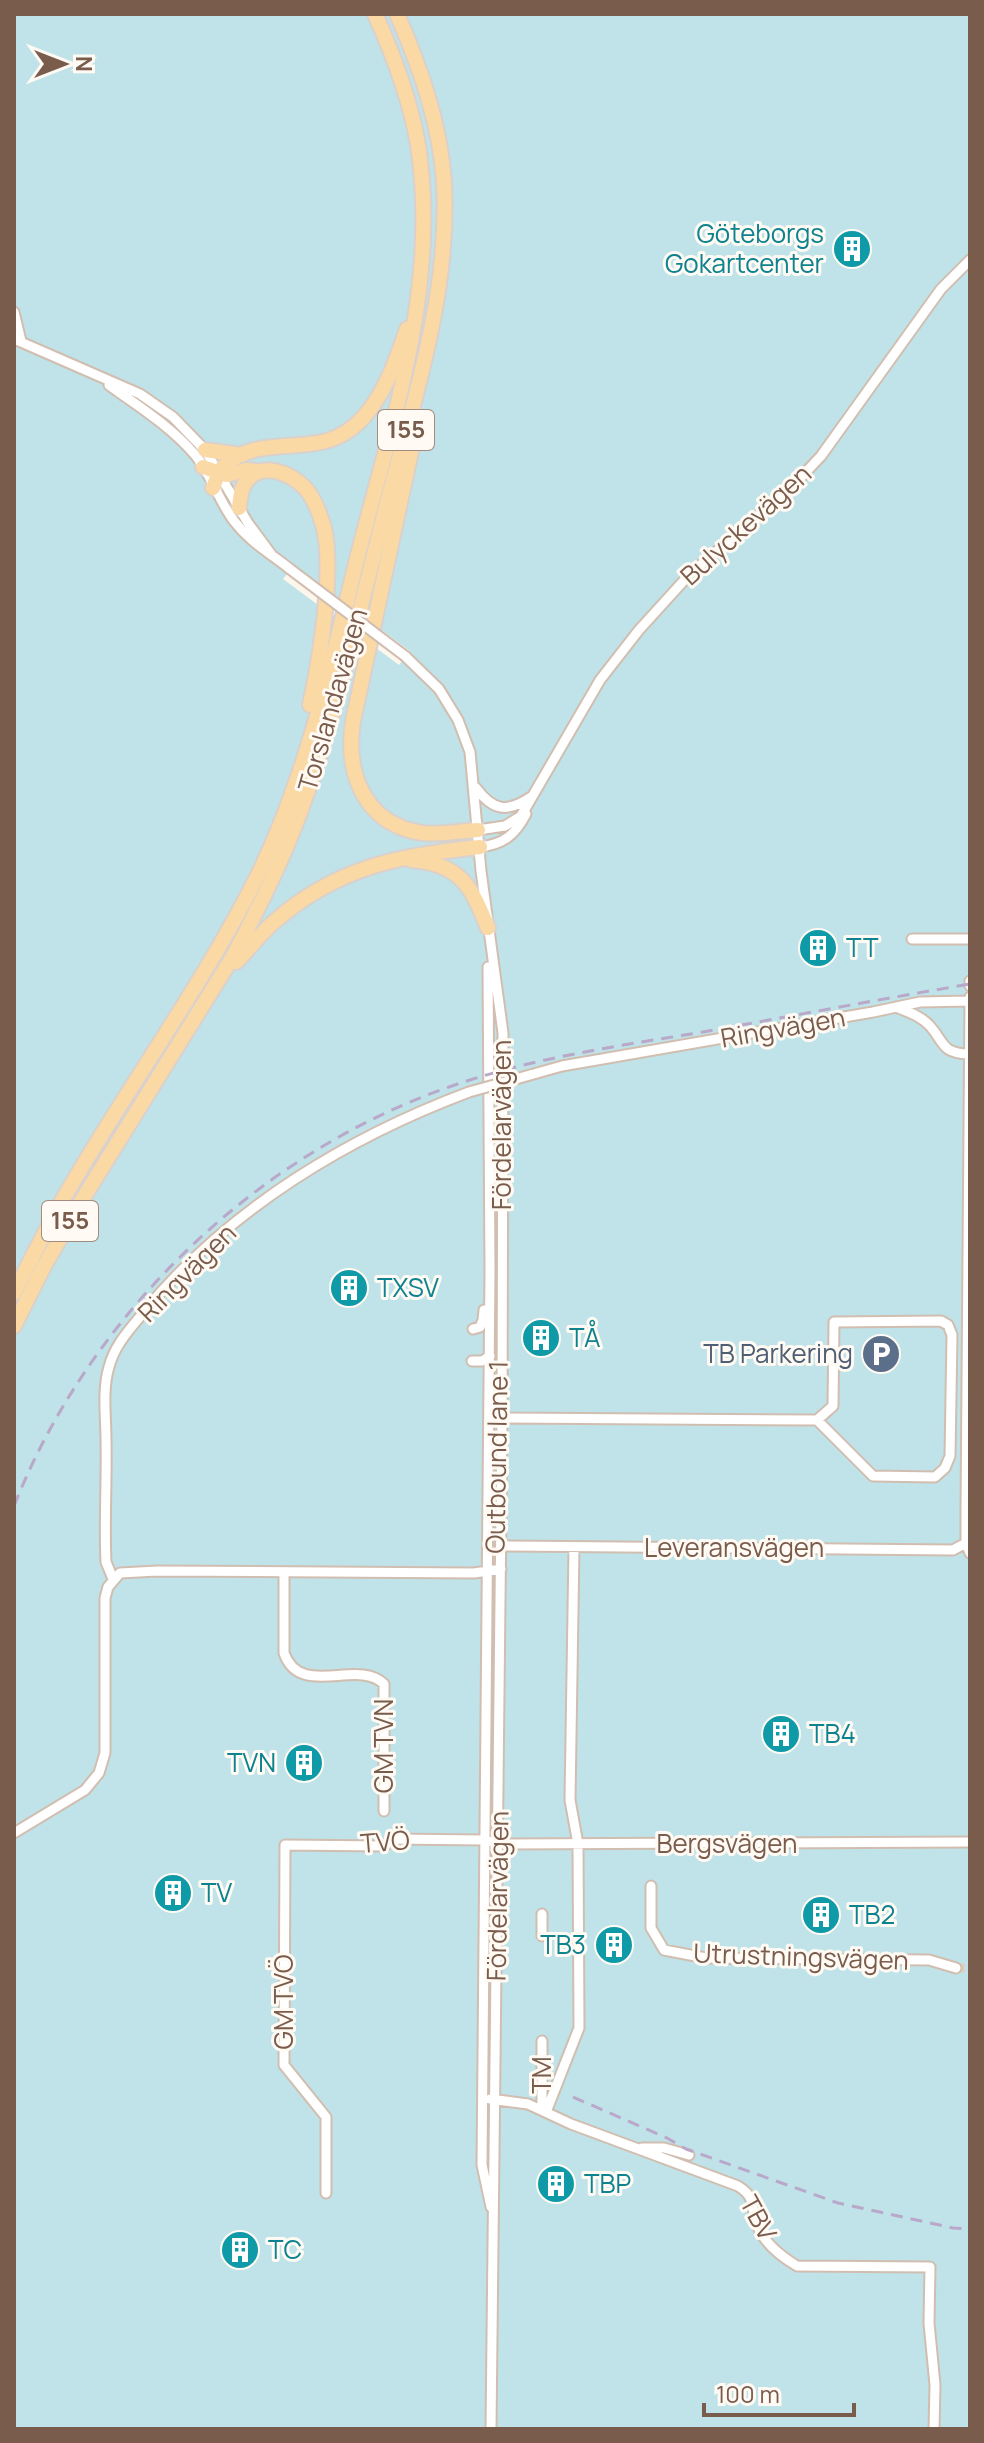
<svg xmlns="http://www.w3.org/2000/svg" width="984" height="2443" font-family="Manrope,sans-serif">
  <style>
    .water { fill: #bfe3e8; stroke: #a5d3da; stroke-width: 2 }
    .pier { fill: #fdf6ec }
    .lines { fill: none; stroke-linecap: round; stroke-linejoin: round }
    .minor-tunnel { stroke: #dcd0c4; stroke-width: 9; stroke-dasharray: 9 4.5; stroke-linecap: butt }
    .minor-casing { stroke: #d1beb0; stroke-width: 13 }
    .primary-casing { stroke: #dad1cd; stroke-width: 18 }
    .minor { stroke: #fff; stroke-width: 9 }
    .primary { stroke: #fbd9a5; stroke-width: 14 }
    .rail { stroke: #b9a8c9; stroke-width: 3; stroke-dasharray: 12 8; stroke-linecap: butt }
    .minor-bridge-casing { stroke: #d1beb0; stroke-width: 13; stroke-linecap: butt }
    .minor-bridge { stroke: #fff; stroke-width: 9 }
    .labels { text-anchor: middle; stroke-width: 6; stroke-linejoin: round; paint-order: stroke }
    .shield { fill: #fffaf3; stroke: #a28b7f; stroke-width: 2 }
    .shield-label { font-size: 24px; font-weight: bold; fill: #7a5c4d }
    .culture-label { font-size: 26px; fill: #0d838f; stroke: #fffaf3; text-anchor: start }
    .street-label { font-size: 26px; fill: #7a5c4d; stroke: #fffaf3 }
    .service-label { font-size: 26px; fill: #4e5e75; stroke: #fffaf3; text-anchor: end }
  </style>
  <rect width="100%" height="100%" fill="#fdf6ec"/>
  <path class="water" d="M 14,14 L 970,14 L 970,2429 L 14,2429 Z"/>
  <path class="pier" d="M 294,565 L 410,651 L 399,665 L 283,579 Z"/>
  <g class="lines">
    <path class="minor-tunnel" d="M 956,1968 L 970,1968"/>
    <defs>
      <path id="minor" d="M 14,312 L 21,341
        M 14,339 L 140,394 L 173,417 L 205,450 L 248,523 L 271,554
        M 109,385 C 139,407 172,427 196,456 C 211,475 219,501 234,521 C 250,542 270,553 290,569
        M 405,656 L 439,689 L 458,720 L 470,752 L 481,871 L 503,1033 L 502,1418 L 491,2429
        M 476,788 C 493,811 507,813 531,797
        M 478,830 L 505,826 L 521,816 L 600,680 L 639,630 L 689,575 L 789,490 L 821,456 L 941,289 L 970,260
        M 480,847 C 504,844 515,835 526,814
        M 912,939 L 970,939
        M 488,967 L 490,1270 L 482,2165 L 491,2207
        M 970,981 L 970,986
        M 970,997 L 966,1510 L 966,1543 L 970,1553
        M 896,1007 C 908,1012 921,1016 930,1026 C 945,1043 941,1053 969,1054
        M 530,1075 L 562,1066 L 873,1012 L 920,1002 L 970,1001
        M 473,1329 L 480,1327 L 483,1320 L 484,1310
        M 472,1361 L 482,1361 L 490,1356
        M 497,1418 L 817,1420 L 833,1406 L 834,1322 L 941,1321 L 948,1325 L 952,1335 L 950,1456 L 945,1468 L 935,1477 L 873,1476 L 817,1420
        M 501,1546 L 953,1550 L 966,1543
        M 284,1572 L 284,1653 C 300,1699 358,1658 384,1684 L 384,1811
        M 113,1579 L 106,1562 C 104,1521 107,1481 106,1440 C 106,1417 102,1390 109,1367 C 115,1343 133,1326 148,1307 C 232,1207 349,1137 469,1092
        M 14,1833 L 85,1790 L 99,1773 L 105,1753 L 105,1598 L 108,1587 L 120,1573 L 157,1571 L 474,1573 L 501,1569
        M 651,1886 L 651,1928 L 664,1950 L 706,1958 L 929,1960 L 956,1968
        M 542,1936 L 542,1914
        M 490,2099 L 528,2104 L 571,2124 L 738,2186 C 757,2198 750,2206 757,2224 C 763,2242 782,2257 797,2266 L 930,2267 L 929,2323 L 935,2385 L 934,2429
        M 542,2110 L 542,2041
        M 546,2112 L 579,2028 L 578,1844 L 570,1800 L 574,1547
        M 642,2148 L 664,2148 L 689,2155
        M 326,2193 L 326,2117 L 284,2065 L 285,1845 L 385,1846 L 391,1839 L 485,1840 L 498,1844 L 970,1842"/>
      <path id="primary" d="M 415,433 L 353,721 C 345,773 364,824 422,833 C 441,835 460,831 478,830
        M 205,450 L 242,455
        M 203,467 L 226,475 L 246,470 L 257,471
        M 213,488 C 216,481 218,470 224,466 C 256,435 307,455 343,434 C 378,414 395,365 407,329
        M 239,508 C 240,500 240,492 244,485 C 258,459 290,472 306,489 C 315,500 320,514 324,528 C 334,573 320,659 310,705
        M 411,860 C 461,864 471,886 488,928
        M 236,962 C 249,949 260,934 274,922 C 336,867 401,855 480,847
        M 14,1293 C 32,1258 49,1223 69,1189 C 131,1082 206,981 261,869 C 307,772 332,663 357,559 C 391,424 440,287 418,145 C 410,99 394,56 375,14
        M 14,1326 L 44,1266 L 82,1200 L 232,958 C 259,908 284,858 303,804 C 339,706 362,598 389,496 C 416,393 450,289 444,182 C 440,123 420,67 397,14"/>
    </defs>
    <use href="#minor" class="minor-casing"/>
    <use href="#primary" class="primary-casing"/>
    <use href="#minor" class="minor"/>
    <use href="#primary" class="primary"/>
    <path class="rail" d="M 14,1506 C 90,1314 255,1155 449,1087 C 531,1058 618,1046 703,1032 C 792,1016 881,999 970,984
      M 573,2097 L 667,2138 L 686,2149 L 838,2203 L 953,2228 L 970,2229"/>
    <defs>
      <path id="minor-bridge" d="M 290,569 L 405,656
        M 469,1092 L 530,1075"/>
    </defs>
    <use href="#minor-bridge" class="minor-bridge-casing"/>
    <use href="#minor-bridge" class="minor-bridge"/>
  </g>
  <defs>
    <symbol id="building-disc" viewBox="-11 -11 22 22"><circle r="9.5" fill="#0f9aa8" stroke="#fffaf3"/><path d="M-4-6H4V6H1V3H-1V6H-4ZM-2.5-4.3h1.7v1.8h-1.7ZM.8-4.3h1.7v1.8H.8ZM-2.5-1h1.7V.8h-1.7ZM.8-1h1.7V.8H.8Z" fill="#fff"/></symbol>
    <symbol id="parking-disc" viewBox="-11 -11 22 22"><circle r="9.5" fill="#5c6f8a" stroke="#fffaf3"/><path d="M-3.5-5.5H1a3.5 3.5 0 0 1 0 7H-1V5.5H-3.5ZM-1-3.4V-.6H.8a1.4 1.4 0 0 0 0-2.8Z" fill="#fff"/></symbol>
  </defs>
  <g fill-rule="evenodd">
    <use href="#building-disc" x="830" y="227" width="44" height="44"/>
    <use href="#building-disc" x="796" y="926" width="44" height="44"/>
    <use href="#building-disc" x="327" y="1266" width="44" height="44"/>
    <use href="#building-disc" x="519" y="1316" width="44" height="44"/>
    <use href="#parking-disc" x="859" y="1332" width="44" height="44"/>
    <use href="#building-disc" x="759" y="1712" width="44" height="44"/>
    <use href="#building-disc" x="282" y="1741" width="44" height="44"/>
    <use href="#building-disc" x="151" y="1871" width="44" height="44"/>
    <use href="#building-disc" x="799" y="1893" width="44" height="44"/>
    <use href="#building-disc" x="592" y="1923" width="44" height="44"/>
    <use href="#building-disc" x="534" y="2162" width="44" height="44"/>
    <use href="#building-disc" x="218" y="2228" width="44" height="44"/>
  </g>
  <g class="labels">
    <g class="shield">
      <rect x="378" y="410" width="56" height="40" rx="6"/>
      <rect x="42" y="1201" width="56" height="40" rx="6"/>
    </g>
    <g class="shield-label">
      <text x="406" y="438">155</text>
      <text x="70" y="1229">155</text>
    </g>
    <g class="culture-label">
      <text x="824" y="243" text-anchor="end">Göteborgs<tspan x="824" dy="30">Gokartcenter</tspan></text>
      <text x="846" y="957">TT</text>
      <text x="377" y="1297">TXSV</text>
      <text x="569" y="1347">TÅ</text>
      <text x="809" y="1743">TB4</text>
      <text x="276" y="1772" text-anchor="end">TVN</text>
      <text x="201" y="1902">TV</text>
      <text x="849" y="1924">TB2</text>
      <text x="586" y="1954" text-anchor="end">TB3</text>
      <text x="584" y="2193">TBP</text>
      <text x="268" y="2259">TC</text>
    </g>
    <g class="street-label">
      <text transform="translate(746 525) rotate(-42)" y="9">Bulyckevägen</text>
      <text transform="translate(333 700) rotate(-74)" y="9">Torslandavägen</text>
      <text transform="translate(783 1028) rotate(-10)" y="9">Ringvägen</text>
      <text transform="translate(502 1125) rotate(-90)" y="9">Fördelarvägen</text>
      <text transform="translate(187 1273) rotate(-45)" y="9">Ringvägen</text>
      <text transform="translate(497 1457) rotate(-89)" y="9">Outbound lane 1</text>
      <text x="734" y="1557">Leveransvägen</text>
      <text transform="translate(384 1746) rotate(-90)" y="9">GM TVN</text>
      <text transform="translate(385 1842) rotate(-5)" y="9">TVÖ</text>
      <text x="727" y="1853">Bergsvägen</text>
      <text transform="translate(498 1896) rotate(-89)" y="9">Fördelarvägen</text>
      <text transform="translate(801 1957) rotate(2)" y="9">Utrustningsvägen</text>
      <text transform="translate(284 2002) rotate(-90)" y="9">GM TVÖ</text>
      <text transform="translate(542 2075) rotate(-90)" y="9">TM</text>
      <text transform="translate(758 2218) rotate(61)" y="9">TBV</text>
    </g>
    <g class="service-label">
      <text x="853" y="1363">TB Parkering</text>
    </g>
  </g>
  <rect width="984" height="2443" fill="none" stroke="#7a5c4d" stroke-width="32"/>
  <g transform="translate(64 64) rotate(90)" stroke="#fffaf3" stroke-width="6" paint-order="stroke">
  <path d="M0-6L14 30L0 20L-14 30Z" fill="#7a5c4d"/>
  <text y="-12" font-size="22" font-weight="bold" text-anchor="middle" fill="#7a5c4d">N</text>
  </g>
  <path d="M704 2403v12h150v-12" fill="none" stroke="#7a5c4d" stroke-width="4"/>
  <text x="716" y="2403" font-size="24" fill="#7a5c4d" stroke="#fffaf3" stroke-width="6" paint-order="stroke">100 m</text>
</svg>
